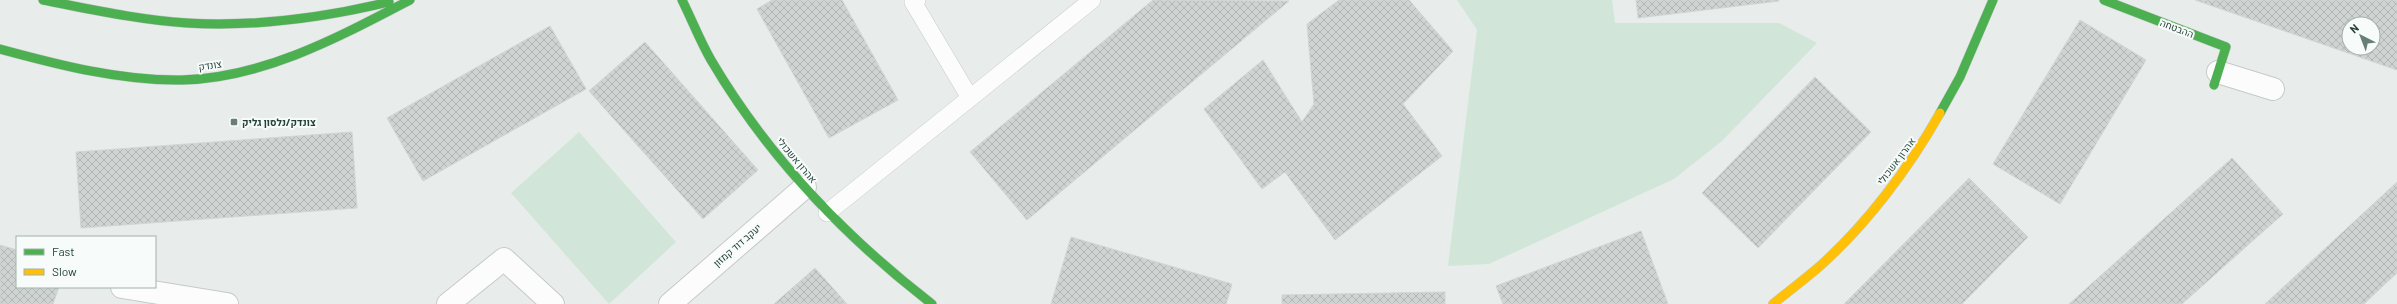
<svg xmlns="http://www.w3.org/2000/svg" width="2397" height="304" font-family="Barlow,Heebo,sans-serif">
  <style>
    .park { fill: #d1e6d8 }
    .building { fill: url(#building-cross-hatch); stroke: #d1d6d4; fill-rule: evenodd }
    .lines { fill: none; stroke-linecap: round; stroke-linejoin: round }
    .lane-casing { stroke: #c5cac8; stroke-width: 18 }
    .street-casing { stroke: #c5cac8; stroke-width: 24 }
    .fast-casing { stroke: #c3cbc8; stroke-width: 10 }
    .slow-casing { stroke: #c3cbc8; stroke-width: 10 }
    .lane { stroke: #fcfcfc; stroke-width: 17 }
    .street { stroke: #fcfcfc; stroke-width: 22 }
    .fast { stroke: #4caf50; stroke-width: 9 }
    .slow { stroke: #ffc107; stroke-width: 9 }
    .poi-dot { fill: #697e78; stroke: #f7fbf9; stroke-width: 1.5 }
    .labels { text-anchor: middle; stroke-width: 4; stroke-linejoin: round; paint-order: stroke }
    .street-label { font-size: 10px; fill: #24423a; stroke: #f7fbf9 }
    .poi-label { font-size: 10px; font-weight: bold; fill: #24423a; stroke: #f7fbf9; text-anchor: start }
  </style>
  <defs>
    <pattern id="building-cross-hatch" width="8" height="8" patternUnits="userSpaceOnUse"><rect width="8" height="8" fill="#cfd4d2"/><path d="M0 0l8 8M0 8l8-8" fill="none" stroke="#b2b7b5"/></pattern>
  </defs>
  <rect width="100%" height="100%" fill="#e8edeb"/>
  <path class="park" d="M 1457,0 L 1612,0 L 1615,23 L 1779,23 L 1817,43 L 1722,141 L 1674,179 L 1489,264 L 1448,266 L 1477,30 Z
    M 579,132 L 676,242 L 609,304 L 511,193 Z"/>
  <path class="building" d="M 772,0 L 842,0 L 898,100 L 829,138 L 757,9 Z
    M 1153,0 L 1289,1 L 1027,220 L 970,152 Z
    M 1339,0 L 1409,0 L 1453,51 L 1403,104 L 1442,156 L 1335,240 L 1285,172 L 1262,189 L 1204,109 L 1263,60 L 1302,122 L 1314,104 L 1307,24 Z
    M 1636,0 L 1779,0 L 1779,1 L 1638,18 Z
    M 2195,0 L 2397,0 L 2397,70 ZM 2349,24 L 2373,24 L 2373,48 L 2349,48 Z
    M 2080,20 L 2146,60 L 2060,204 L 1993,164 Z
    M 550,26 L 586,89 L 423,181 L 387,118 Z
    M 645,42 L 758,170 L 703,219 L 589,91 Z
    M 1815,77 L 1871,132 L 1758,248 L 1702,193 Z
    M 352,132 L 357,208 L 81,228 L 76,152 Z
    M 2232,158 L 2283,214 L 2257,237 L 2182,304 L 2069,304 Z
    M 1969,178 L 2028,237 L 1962,304 L 1844,304 Z
    M 2397,182 L 2397,273 L 2383,286 L 2364,304 L 2265,304 Z
    M 1641,231 L 1668,304 L 1503,304 L 1496,286 Z
    M 1071,237 L 1232,284 L 1226,304 L 1051,304 Z
    M 0,245 L 17,250 L 17,287 L 59,287 L 53,304 L 0,304 Z
    M 815,268 L 847,304 L 774,304 Z
    M 1445,292 L 1445,304 L 1282,304 L 1282,295 Z"/>
  <g class="lines">
    <defs>
      <path id="lane" d="M 917,0 L 913,2 L 970,98
        M 827,213 L 1092,0"/>
      <path id="street" d="M 2218,72 L 2273,89
        M 122,287 L 227,304
        M 448,304 L 504,259 L 553,304
        M 670,304 L 805,187"/>
      <path id="fast" d="M 43,0 C 90,9 139,20 187,23 C 256,27 323,18 389,2
        M 682,0 C 692,20 700,41 711,60 C 768,157 844,236 932,304
        M 2104,0 L 2226,47 L 2214,85
        M 0,49 C 59,65 121,81 182,80 C 264,78 339,37 410,0
        M 1940,113 L 1960,77 L 1993,0"/>
      <path id="slow" d="M 1773,304 C 1789,291 1805,279 1820,266 C 1867,224 1909,168 1940,113"/>
    </defs>
    <use href="#lane" class="lane-casing"/>
    <use href="#street" class="street-casing"/>
    <use href="#fast" class="fast-casing"/>
    <use href="#slow" class="slow-casing"/>
    <use href="#lane" class="lane"/>
    <use href="#street" class="street"/>
    <use href="#fast" class="fast"/>
    <use href="#slow" class="slow"/>
  </g>
  <rect class="poi-dot" x="230" y="118" width="8" height="8" rx="2"/>
  <g class="labels">
    <g class="street-label">
      <text transform="translate(2177 28) rotate(21)" y="4">ההבטחה</text>
      <text transform="translate(210 65) rotate(-9)" y="4">צונדק</text>
      <text transform="translate(797 160) rotate(50)" y="4">אהרון אשכולי</text>
      <text transform="translate(1896 161) rotate(-53)" y="4">אהרון אשכולי</text>
      <text transform="translate(737 245) rotate(-41)" y="4">יעקב דוד קמזון</text>
    </g>
    <g class="poi-label">
      <text x="242" y="126">צונדק/נלסון גליק</text>
    </g>
  </g>
  <rect x="16" y="236" width="140" height="52" fill="#f7fbf9" stroke="#a3b1ad"/>
  <rect x="24" y="249" width="20" height="6" fill="#4caf50" stroke="#a3b1ad"/>
  <text x="52" y="256" font-size="12" fill="#24423a">Fast</text>
  <rect x="24" y="269" width="20" height="6" fill="#ffc107" stroke="#a3b1ad"/>
  <text x="52" y="276" font-size="12" fill="#24423a">Slow</text>
  <g transform="translate(2361 36) rotate(318)"><circle r="19" fill="#f7fbf9" stroke="#a3b1ad"/>
  <path d="M0-3L7 15L0 10L-7 15Z" fill="#697e78"/>
  <text y="-6" font-size="11" font-weight="bold" text-anchor="middle" fill="#24423a">N</text>
  </g>
</svg>
